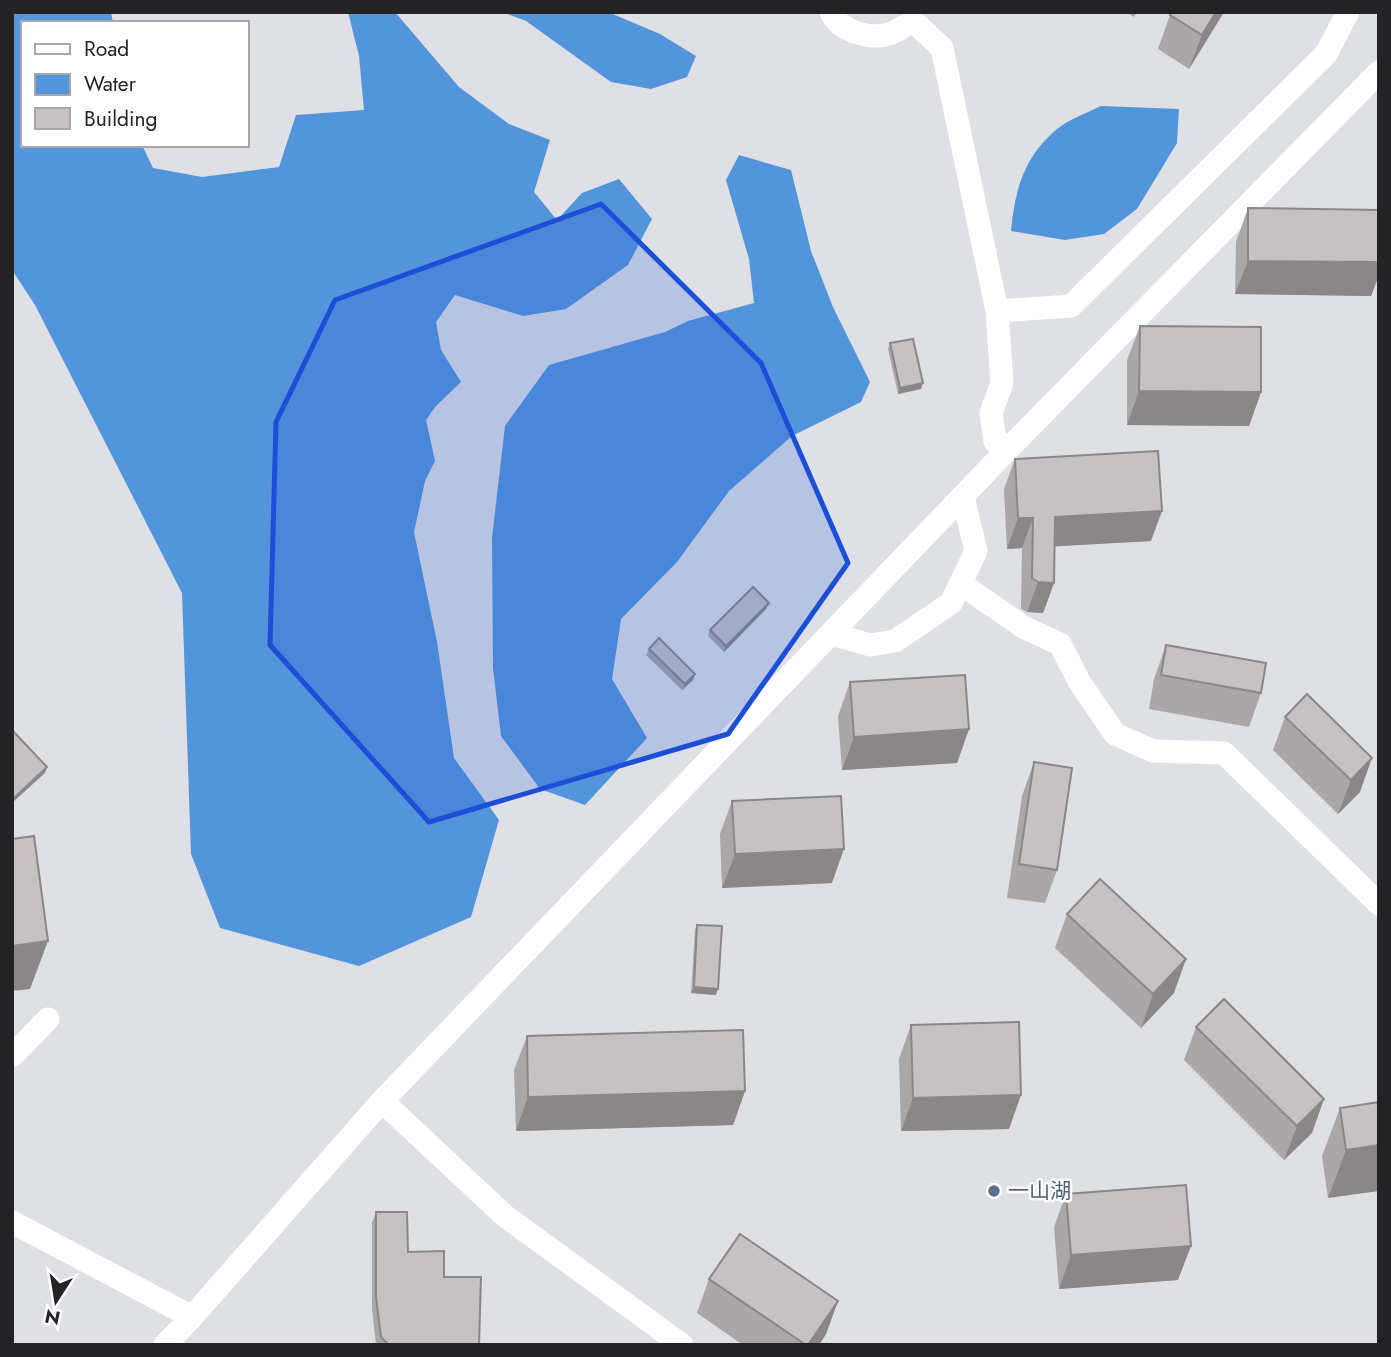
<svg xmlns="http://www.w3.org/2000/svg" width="1391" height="1357" font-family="Jost,'Noto Sans SC',sans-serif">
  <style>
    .water { fill: #5395da }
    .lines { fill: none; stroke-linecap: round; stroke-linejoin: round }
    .minor { stroke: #fff; stroke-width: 23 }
    .wall { fill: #aba6a8 }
    .shaded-wall { fill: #8b8788 }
    .building { fill: #c7c1c3; stroke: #8b8788; stroke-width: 2 }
    .marked { fill: #1d4ed8; fill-opacity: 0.2; stroke: #1d4ed8; stroke-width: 5; stroke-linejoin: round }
    .service-dot { fill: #5c6f8a; stroke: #fff; stroke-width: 2.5 }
    .labels { text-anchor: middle; stroke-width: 5; stroke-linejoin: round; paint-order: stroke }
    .service-label { font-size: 21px; fill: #4e5e75; stroke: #fff; text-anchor: start }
  </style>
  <rect width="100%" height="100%" fill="#dee0e5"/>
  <path class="water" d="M 12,12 L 111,12 L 113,23 L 23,23 L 23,145 L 142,145 L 153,168 L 202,177 L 279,167 L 296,115 L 364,110 L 359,56 L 348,12 L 395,12 L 459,87 L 509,124 L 550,140 L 534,192 L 557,220 L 582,193 L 619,179 L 652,219 L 628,265 L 566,309 L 523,316 L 455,295 L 436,322 L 441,350 L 461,382 L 436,406 L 426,420 L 435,461 L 425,481 L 414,532 L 437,642 L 454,758 L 499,820 L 471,917 L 359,966 L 220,928 L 191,854 L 182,593 L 35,305 L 12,270 Z
    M 502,12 L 608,12 L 660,34 L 696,56 L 687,77 L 651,89 L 611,82 L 526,21 Z
    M 1101,106 L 1179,109 L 1177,143 L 1137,209 L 1104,234 L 1065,240 L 1011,231 C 1015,189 1024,157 1057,129 C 1069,119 1087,113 1101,106 Z
    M 739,155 L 791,170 L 811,251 L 833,307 L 870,382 L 861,402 L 792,436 L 729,491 L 677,562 L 621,619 L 612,679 L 647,738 L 585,805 L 540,789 L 501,736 L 493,668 L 492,538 L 505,426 L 549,365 L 665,332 L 688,321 L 754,303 L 749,259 L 726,180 Z"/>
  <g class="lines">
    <path class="minor" d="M 831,12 C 839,31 870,40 889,34 C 897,32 906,25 913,21
      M 913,21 L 942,48 L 997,311 L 1071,306 L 1326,54 L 1348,12
      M 997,311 L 1002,383 L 991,413 L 995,441 L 1007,450
      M 961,584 L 1025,628 L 1060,644 L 1080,683 L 1115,734 L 1153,751 L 1224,753 L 1379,904
      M 831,634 L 870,645 L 895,641 L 951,603 L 976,551 L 963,497
      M 12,1056 L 48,1019
      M 382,1101 L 505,1216 L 682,1345
      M 12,1222 L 192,1317
      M 165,1345 L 192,1317 L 382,1101 L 1007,450 L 1379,72"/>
  </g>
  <path class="wall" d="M 1126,12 L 1137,12 L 1134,17 Z
    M 1224,12 L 1189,69 L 1158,49 L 1170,15 Z
    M 1248,208 L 1379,210 L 1379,275 L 1371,296 L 1235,294 L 1236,242 Z
    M 1140,326 L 1261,392 L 1249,426 L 1127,425 L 1127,360 Z
    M 890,343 L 921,389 L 898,394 L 888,349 Z
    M 1015,459 L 1151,541 L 1054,546 L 1054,583 L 1043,613 L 1027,612 L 1021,609 L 1022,548 L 1007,549 L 1004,489 Z
    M 769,603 L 766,609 L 724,652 L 708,636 L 710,630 Z
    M 1166,645 L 1261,693 L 1249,727 L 1149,709 L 1154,679 Z
    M 649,649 L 695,674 L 693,680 L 682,690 L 646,655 Z
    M 850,682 L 969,729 L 957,763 L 842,770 L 838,716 Z
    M 1307,694 L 1360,792 L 1338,814 L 1273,750 L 1285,717 Z
    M 1034,762 L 1057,870 L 1045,903 L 1007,898 L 1022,796 Z
    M 732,801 L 832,883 L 722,888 L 720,834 Z
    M 1067,914 L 1174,993 L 1141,1028 L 1055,948 Z
    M 697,925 L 716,995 L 691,993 L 695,930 Z
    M 911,1025 L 1009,1129 L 901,1131 L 899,1059 Z
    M 1196,1027 L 1312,1133 L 1284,1160 L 1184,1060 Z
    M 527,1036 L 745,1091 L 733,1125 L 516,1131 L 514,1070 Z
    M 1379,1102 L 1328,1198 L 1322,1156 L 1340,1108 Z
    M 1066,1194 L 1178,1280 L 1059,1289 L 1054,1227 Z
    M 376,1212 L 408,1252 L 444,1277 L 479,1345 L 376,1345 L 372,1309 L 372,1223 Z
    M 709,1279 L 838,1301 L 826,1334 L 819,1345 L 743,1345 L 697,1313 Z"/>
  <path class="shaded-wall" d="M 1216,12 L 1224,12 L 1189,69 L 1202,35 Z
    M 1248,261 L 1379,262 L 1379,275 L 1371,296 L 1235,294 Z
    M 923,383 L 921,389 L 898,394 L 900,388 Z
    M 1139,391 L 1261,392 L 1249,426 L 1127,425 Z
    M 1162,511 L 1151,541 L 1044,547 L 1055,517 Z
    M 1018,518 L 1033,518 L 1022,548 L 1007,549 Z
    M 1038,582 L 1054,583 L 1043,613 L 1027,612 Z
    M 769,603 L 766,609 L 724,652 L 726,646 Z
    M 695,674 L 693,680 L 682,690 L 685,684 Z
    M 969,729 L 957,763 L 842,770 L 854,737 Z
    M 1372,758 L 1360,792 L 1338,814 L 1351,780 Z
    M 47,767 L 45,773 L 12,803 L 13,799 Z
    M 844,849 L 832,883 L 722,888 L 735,854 Z
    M 48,941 L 30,989 L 12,991 L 12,946 Z
    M 1186,959 L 1174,993 L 1141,1028 L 1153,994 Z
    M 694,987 L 718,989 L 716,995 L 691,993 Z
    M 745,1091 L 733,1125 L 516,1131 L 528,1097 Z
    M 1021,1095 L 1009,1129 L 901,1131 L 913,1098 Z
    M 1324,1099 L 1312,1133 L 1284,1160 L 1297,1126 Z
    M 1379,1145 L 1379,1191 L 1328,1198 L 1346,1150 Z
    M 1191,1246 L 1178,1280 L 1059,1289 L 1071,1255 Z
    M 838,1301 L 826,1334 L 819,1345 L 808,1345 Z"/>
  <path class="building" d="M 1172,12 L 1216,12 L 1202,35 L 1170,15 Z
    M 1248,208 L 1379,210 L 1379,262 L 1248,261 Z
    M 1140,326 L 1261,327 L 1261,392 L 1139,391 Z
    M 913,339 L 923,383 L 900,388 L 890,343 Z
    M 1158,451 L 1162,511 L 1055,517 L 1054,583 L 1038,582 L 1032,578 L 1033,518 L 1018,518 L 1015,459 Z
    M 753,587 L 769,603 L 726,646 L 710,630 Z
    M 659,638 L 695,674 L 685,684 L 649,649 Z
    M 1166,645 L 1266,663 L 1261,693 L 1161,675 Z
    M 965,675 L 969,729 L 854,737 L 850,682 Z
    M 1307,694 L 1372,758 L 1351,780 L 1285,717 Z
    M 12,730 L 47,767 L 13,799 L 12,798 Z
    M 1034,762 L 1072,768 L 1057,870 L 1019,864 Z
    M 841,796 L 844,849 L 735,854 L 732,801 Z
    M 34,836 L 48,941 L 12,946 L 12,839 Z
    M 1100,879 L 1186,959 L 1153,994 L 1067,914 Z
    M 697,925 L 722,926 L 718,989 L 694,987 Z
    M 1224,999 L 1324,1099 L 1297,1126 L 1196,1027 Z
    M 1019,1022 L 1021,1095 L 913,1098 L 911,1025 Z
    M 743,1030 L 745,1091 L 528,1097 L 527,1036 Z
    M 1379,1102 L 1379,1145 L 1346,1150 L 1340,1108 Z
    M 1186,1185 L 1191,1246 L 1071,1255 L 1066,1194 Z
    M 376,1212 L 407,1212 L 408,1252 L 444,1251 L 444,1277 L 481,1277 L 479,1345 L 389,1345 L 381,1337 L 376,1297 Z
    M 740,1234 L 838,1301 L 808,1345 L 806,1345 L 709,1279 Z"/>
  <path class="marked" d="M 601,204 L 761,363 L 848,563 L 728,734 L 429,822 L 270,645 L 276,422 L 335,300 Z"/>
  <circle class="service-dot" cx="994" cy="1191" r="7"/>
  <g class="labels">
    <g class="service-label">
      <text x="1008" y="1198">一山湖</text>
    </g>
  </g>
  <rect width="1391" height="1357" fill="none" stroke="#232325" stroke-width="28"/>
  <rect x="21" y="21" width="228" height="126" fill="#ffffff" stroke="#a7a7a8" stroke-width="2"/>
  <rect x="35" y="44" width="35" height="10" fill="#ffffff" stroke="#a7a7a8" stroke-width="2"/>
  <text x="84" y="56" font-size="21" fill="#232325">Road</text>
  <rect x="35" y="74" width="35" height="21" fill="#5395da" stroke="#a7a7a8" stroke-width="2"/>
  <text x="84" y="91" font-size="21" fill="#232325">Water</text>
  <rect x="35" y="108" width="35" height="21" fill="#c7c1c3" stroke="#a7a7a8" stroke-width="2"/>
  <text x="84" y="126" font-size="21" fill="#232325">Building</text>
  <g transform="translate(56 1301) rotate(192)" stroke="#ffffff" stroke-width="5" paint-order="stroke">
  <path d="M0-5L12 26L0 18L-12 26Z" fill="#232325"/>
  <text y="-10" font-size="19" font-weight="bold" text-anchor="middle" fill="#232325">N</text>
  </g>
</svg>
